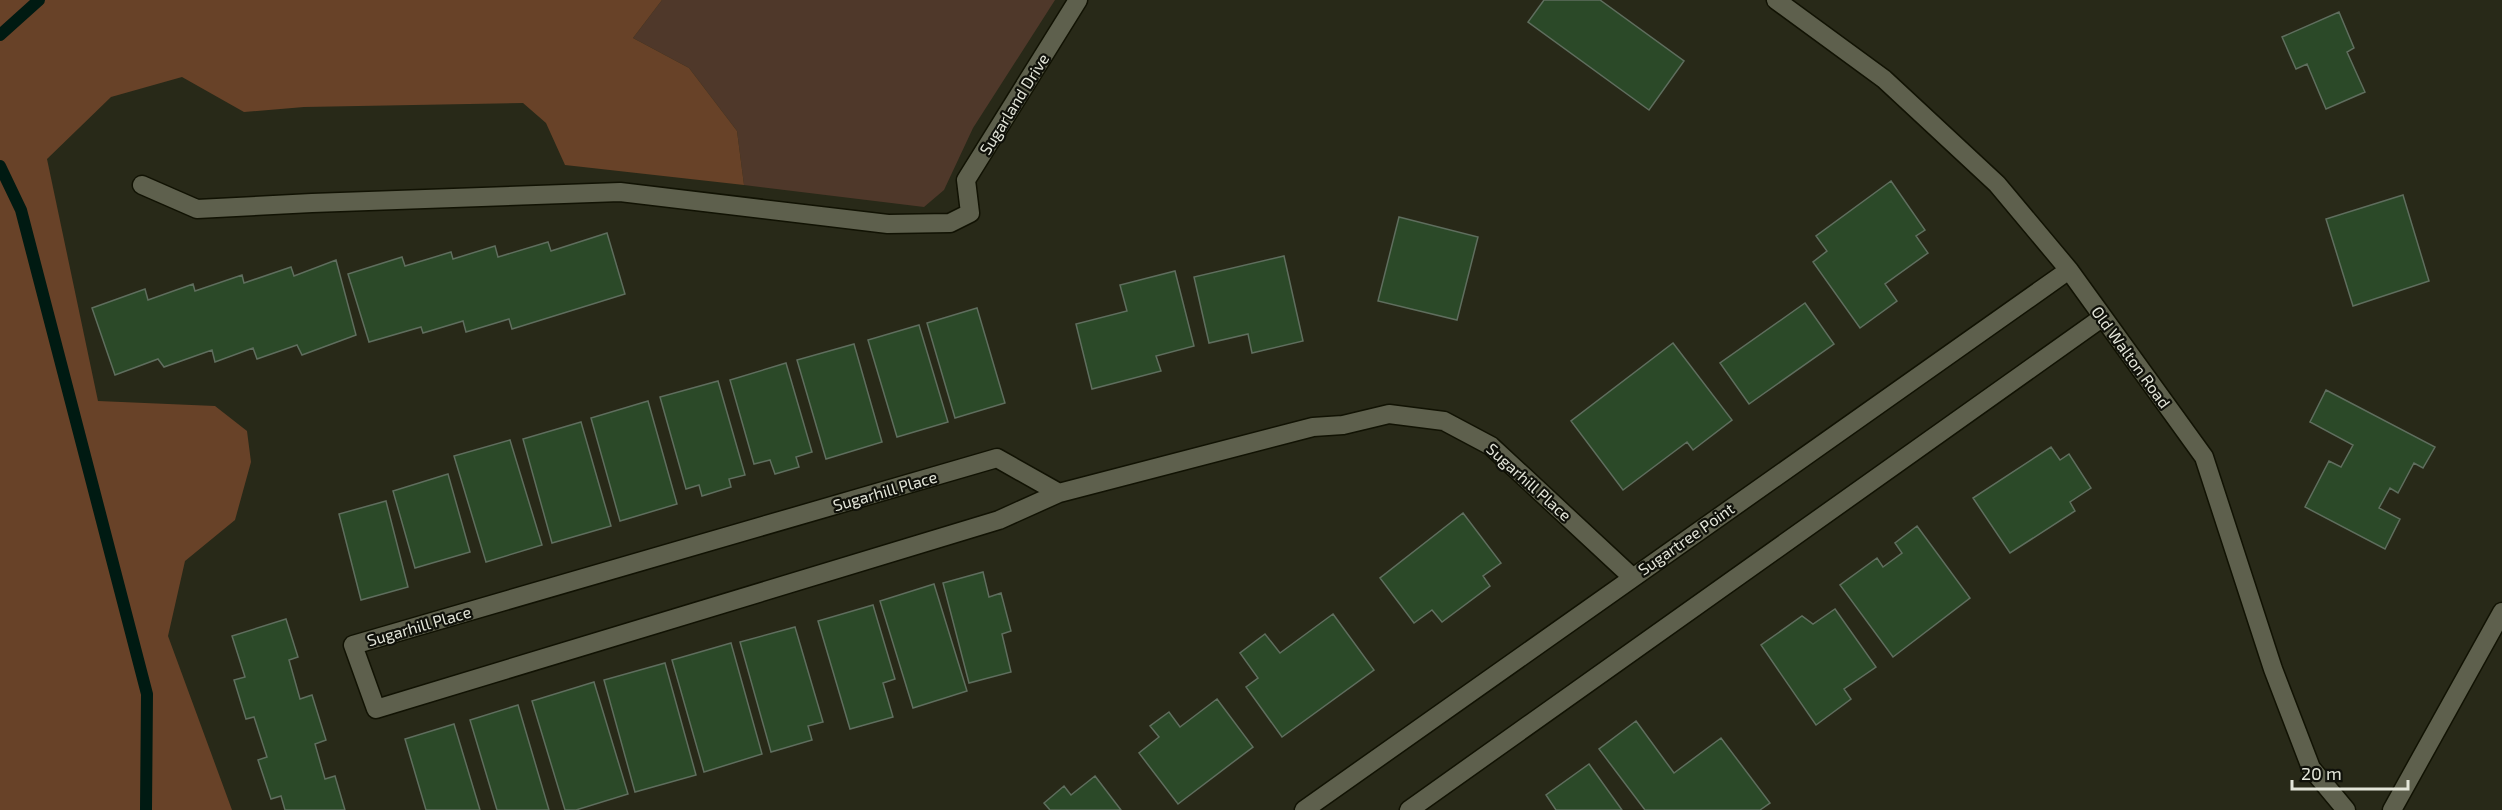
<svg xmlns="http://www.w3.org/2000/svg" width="2502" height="810" font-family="'Exo 2',sans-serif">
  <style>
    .green { fill: #4f382a }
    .forest { fill: #684228 }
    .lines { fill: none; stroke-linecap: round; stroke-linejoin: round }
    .stream { stroke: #001a12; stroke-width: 12 }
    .building { fill: #2b4928; stroke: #5f6e5e; stroke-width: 1.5 }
    .street-casing { stroke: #111203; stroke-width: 21 }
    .street { stroke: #5e604d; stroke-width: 18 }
    .labels { text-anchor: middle; stroke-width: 4.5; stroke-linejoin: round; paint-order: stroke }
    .street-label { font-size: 16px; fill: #e3e5d9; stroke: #10110a }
  </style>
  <rect width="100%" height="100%" fill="#282918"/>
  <path class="green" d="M 662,0 L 1055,0 L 973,128 L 944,190 L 924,207 L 744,185 L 737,131 L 689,68 L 633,38 Z"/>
  <path class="forest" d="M 0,0 L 662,0 L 633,38 L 689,68 L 737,131 L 744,185 L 565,165 L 546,123 L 523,103 L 304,107 L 244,112 L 182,77 L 111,97 L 47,159 L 98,401 L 215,406 L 247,431 L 251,462 L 235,520 L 185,561 L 168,636 L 232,810 L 0,810 Z"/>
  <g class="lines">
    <path class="stream" d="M 0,35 L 39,0
      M 0,166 L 21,210 L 147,694 L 146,810"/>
  </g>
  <path class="building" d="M 1544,0 L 1600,0 L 1684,61 L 1649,110 L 1528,22 Z
    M 2339,12 L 2354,48 L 2347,52 L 2365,92 L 2326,109 L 2307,64 L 2296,69 L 2282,37 Z
    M 1891,181 L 1925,230 L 1916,236 L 1928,253 L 1885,284 L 1897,301 L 1860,328 L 1813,262 L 1827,251 L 1816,236 Z
    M 2403,195 L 2429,281 L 2353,306 L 2326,219 Z
    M 1399,217 L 1478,237 L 1457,320 L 1378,301 Z
    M 607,233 L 625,294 L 512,329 L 509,319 L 466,332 L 463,321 L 423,333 L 421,327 L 369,342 L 348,274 L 402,257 L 405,266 L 451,252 L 453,259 L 495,246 L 498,257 L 548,242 L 551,251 Z
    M 1284,256 L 1303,341 L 1252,353 L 1248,334 L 1209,343 L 1194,277 Z
    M 336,260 L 356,335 L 302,355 L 297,345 L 257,359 L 253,348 L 215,362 L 212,350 L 164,367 L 158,359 L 115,375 L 92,308 L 145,289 L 148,300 L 193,284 L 195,291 L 242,275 L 244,283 L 291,267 L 294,276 Z
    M 1175,271 L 1194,346 L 1156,356 L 1161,371 L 1092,389 L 1076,324 L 1127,311 L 1120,285 Z
    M 1805,303 L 1834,344 L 1749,404 L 1720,363 Z
    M 977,308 L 1005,403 L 955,418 L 927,323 Z
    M 919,325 L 948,422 L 897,437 L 868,340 Z
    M 1673,343 L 1732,420 L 1693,450 L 1687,442 L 1623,490 L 1571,421 Z
    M 854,344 L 882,442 L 826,459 L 797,360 Z
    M 786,363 L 812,452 L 796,457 L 799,467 L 775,474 L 770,460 L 754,464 L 730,380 Z
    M 718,381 L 745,475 L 729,479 L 731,487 L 702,496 L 699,485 L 686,489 L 660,397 Z
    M 2326,390 L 2435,447 L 2423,468 L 2414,463 L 2398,493 L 2390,488 L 2379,508 L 2400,519 L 2385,549 L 2305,507 L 2329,461 L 2341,467 L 2353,445 L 2310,422 Z
    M 648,401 L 677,504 L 620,521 L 591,418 Z
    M 581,422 L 611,526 L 552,543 L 523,439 Z
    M 510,440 L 542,545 L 486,562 L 454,456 Z
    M 2051,447 L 2060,460 L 2069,454 L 2091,488 L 2070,502 L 2075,511 L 2010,553 L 1973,498 Z
    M 448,474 L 470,552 L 415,568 L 393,491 Z
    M 386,501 L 408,587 L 361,600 L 339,514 Z
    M 1463,513 L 1501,563 L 1483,576 L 1490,586 L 1442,622 L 1432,610 L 1414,623 L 1380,578 Z
    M 1917,526 L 1970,598 L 1893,657 L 1840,585 L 1877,558 L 1883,567 L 1902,553 L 1895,543 Z
    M 983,572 L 989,597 L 1001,593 L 1011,631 L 1002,634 L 1011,672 L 969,683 L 943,583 Z
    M 934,584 L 967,691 L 913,708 L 880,601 Z
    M 873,605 L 895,679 L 883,683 L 893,717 L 850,729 L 818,621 Z
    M 1835,609 L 1876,667 L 1844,689 L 1851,699 L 1816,725 L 1761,645 L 1802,616 L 1813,624 Z
    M 1333,614 L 1374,670 L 1282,737 L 1246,687 L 1258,678 L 1240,653 L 1265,634 L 1280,653 Z
    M 286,619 L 298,657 L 289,660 L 300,699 L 312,695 L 326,740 L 315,744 L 325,779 L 335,776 L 345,810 L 285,810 L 281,796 L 271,799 L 258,760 L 267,757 L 254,717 L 246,719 L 234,680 L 245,677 L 232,636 Z
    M 795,627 L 823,722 L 808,726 L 812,740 L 771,752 L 740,642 Z
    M 731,643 L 762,754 L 704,772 L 672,660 Z
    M 665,663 L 696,775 L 635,792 L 604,680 Z
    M 594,682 L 628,794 L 576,810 L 565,810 L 532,701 Z
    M 1217,699 L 1253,747 L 1178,804 L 1139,753 L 1159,737 L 1150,726 L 1169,712 L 1180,727 Z
    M 518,705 L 549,810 L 497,810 L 470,720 Z
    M 1636,721 L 1674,773 L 1721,738 L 1770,803 L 1760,810 L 1645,810 L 1599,749 Z
    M 454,724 L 480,810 L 426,810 L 405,739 Z
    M 1589,764 L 1622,810 L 1556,810 L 1546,795 Z
    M 1095,776 L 1121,810 L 1050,810 L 1044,803 L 1064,786 L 1071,795 Z"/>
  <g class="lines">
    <defs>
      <path id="street" d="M 1776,0 L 1884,79 L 1997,184 L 2069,270 L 2204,457 L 2273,669 L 2311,768 L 2346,810
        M 142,185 L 197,209 L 312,203 L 620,192 L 888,224 L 950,223 L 970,213 L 966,180 L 1078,0
        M 1059,493 L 997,458 L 353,645 L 376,709 L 999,520 L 1059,493 L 1313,427 L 1343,425 L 1389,414 L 1444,421 L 1491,446 L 1632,577
        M 1304,810 L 2069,270
        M 1409,810 L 2103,317
        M 2392,810 L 2502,612"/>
    </defs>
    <use href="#street" class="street-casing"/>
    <use href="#street" class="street"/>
  </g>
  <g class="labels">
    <g class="street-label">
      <text transform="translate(1014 104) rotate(-58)" y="6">Sugarland Drive</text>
      <text transform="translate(2131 357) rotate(54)" y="6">Old Walton Road</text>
      <text transform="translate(1529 482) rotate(42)" y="6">Sugarhill Place</text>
      <text transform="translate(885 491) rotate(-16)" y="6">Sugarhill Place</text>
      <text transform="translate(1686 539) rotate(-35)" y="6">Sugartree Point</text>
      <text transform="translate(419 626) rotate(-16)" y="6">Sugarhill Place</text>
    </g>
  </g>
  <path d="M2292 780v9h116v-9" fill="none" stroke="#e3e5d9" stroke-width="3"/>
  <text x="2301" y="780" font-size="18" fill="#e3e5d9" stroke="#10110a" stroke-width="4.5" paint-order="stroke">20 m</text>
</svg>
